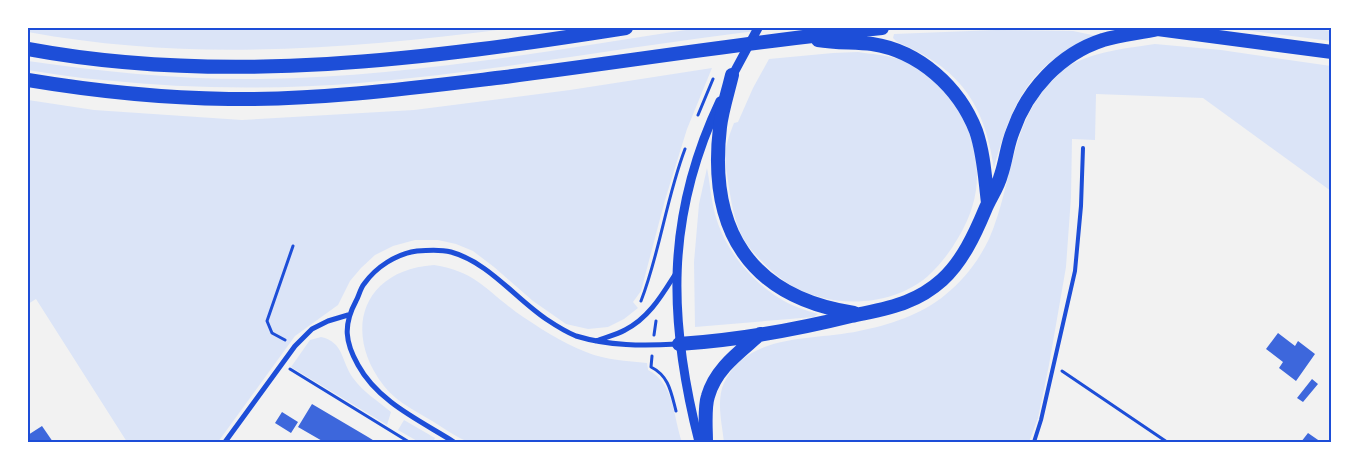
<svg xmlns="http://www.w3.org/2000/svg" width="1359" height="470" font-family="'PT Sans Narrow',sans-serif">
  <style>
    .green { fill: #dbe4f7 }
    .building { fill: #3d67dc }
    .lines { fill: none; stroke-linecap: round; stroke-linejoin: round }
    .path { stroke: #1d4ed8; stroke-width: 3 }
    .service { stroke: #1d4ed8; stroke-width: 4 }
    .minor { stroke: #1d4ed8; stroke-width: 5 }
    .tertiary { stroke: #1d4ed8; stroke-width: 9 }
    .trunk { stroke: #1d4ed8; stroke-width: 14 }
    .neatline { fill: none; stroke: #1d4ed8; stroke-width: 2 }
  </style>
  <rect width="100%" height="100%" fill="#f2f2f2"/>
  <path class="green" d="M 28,28 L 513,28 C 349,49 191,62 28,32 Z
    M 699,28 L 782,28 C 641,44 501,71 359,83 C 274,90 188,89 103,80 C 78,78 53,74 28,70 L 28,61 C 105,72 182,80 260,79 C 407,77 554,50 699,28 Z
    M 1229,28 L 1308,28 L 1331,31 L 1331,41 Z
    M 996,30 L 1073,31 L 1097,36 C 1031,61 1011,103 994,168 C 984,102 959,68 897,42 L 893,38 L 894,34 Z
    M 1155,44 L 1221,50 L 1331,66 L 1331,191 L 1203,98 L 1096,94 L 1095,140 L 1072,139 L 1071,197 L 1066,267 L 1049,365 L 1038,418 L 1029,442 L 724,442 C 722,424 716,400 724,383 C 748,332 813,341 859,331 C 889,325 921,315 945,295 C 964,280 979,260 989,239 C 1012,187 1010,124 1051,82 C 1058,75 1065,67 1074,63 C 1099,51 1128,48 1155,44 Z
    M 858,52 C 871,54 885,55 899,59 C 928,68 953,95 965,123 C 983,163 981,200 958,238 C 950,252 940,265 928,276 C 891,308 829,309 789,284 C 776,276 765,265 755,254 C 736,234 732,208 728,181 C 727,173 725,164 725,155 C 726,144 730,133 734,123 L 738,122 L 753,88 L 769,59 L 833,53 Z
    M 712,68 L 687,129 L 665,200 L 641,291 L 633,302 L 638,308 L 624,319 L 608,327 L 588,329 L 566,324 L 533,301 L 494,267 L 473,251 L 456,244 L 438,240 L 415,240 L 393,246 L 375,255 L 361,268 L 350,281 L 338,305 L 295,336 L 218,442 L 127,442 L 36,299 L 28,304 L 28,100 L 94,110 L 242,120 L 414,110 L 570,90 Z
    M 707,168 C 710,183 711,199 715,214 C 724,248 750,280 779,298 C 791,306 805,310 818,314 L 814,317 L 695,327 L 694,262 L 699,204 Z
    M 434,265 C 476,272 485,289 516,312 C 538,327 562,343 586,352 C 605,360 627,361 647,363 L 648,370 C 675,384 673,417 682,442 C 626,443 570,442 515,442 C 504,442 474,445 466,441 C 457,437 448,431 440,426 C 422,414 398,404 384,386 C 342,332 362,270 434,265 Z
    M 321,337 C 344,342 341,361 353,378 C 363,392 378,401 391,412 L 387,425 L 291,367 L 310,340 Z
    M 404,420 L 435,438 L 433,442 L 419,442 L 398,430 Z"/>
  <path class="building" d="M 1278,333 L 1295,346 L 1298,341 L 1315,354 L 1296,381 L 1279,368 L 1283,362 L 1266,349 Z
    M 1312,379 L 1318,384 L 1303,402 L 1297,398 Z
    M 312,404 L 368,437 L 376,442 L 324,442 L 298,427 Z
    M 282,412 L 298,422 L 291,433 L 275,423 Z
    M 42,426 L 53,442 L 28,442 L 28,435 Z
    M 1308,433 L 1321,442 L 1301,442 Z"/>
  <g class="lines">
    <path class="path" d="M 698,115 L 713,79
      M 641,301 C 660,252 666,199 685,149
      M 654,335 L 656,321
      M 285,340 L 272,333 L 267,321 L 293,246
      M 652,356 L 651,367 C 669,376 671,392 676,411
      M 290,369 L 409,442
      M 1062,371 L 1167,442"/>
    <path class="service" d="M 1034,442 L 1041,420 L 1075,271 L 1081,206 L 1083,148"/>
    <path class="minor" d="M 596,341 C 606,337 616,335 625,330 C 649,318 662,295 676,273
      M 225,442 L 295,346 L 312,329 L 328,321 L 348,315
      M 454,442 C 421,421 378,402 358,365 C 345,342 343,325 356,301 C 359,296 360,289 364,284 C 376,267 396,254 417,251 C 428,250 440,249 451,252 C 488,262 515,298 546,319 C 555,325 566,332 576,336 C 609,346 643,346 677,344"/>
    <path class="tertiary" d="M 730,80 L 758,28
      M 699,442 C 668,320 665,217 720,101"/>
    <path class="trunk" d="M 1150,28 L 1332,52
      M 818,40 C 836,43 854,42 872,44 C 919,51 959,87 976,131 C 984,154 985,179 988,203
      M 28,49 C 226,86 429,59 626,28
      M 732,75 C 728,92 722,110 720,127 C 708,229 749,297 854,313
      M 28,80 C 94,91 162,98 229,99 C 322,100 413,88 505,77 C 630,61 756,41 882,28
      M 679,344 C 737,340 795,330 851,316 C 869,312 889,309 906,302 C 919,297 932,289 942,280 C 962,262 975,234 985,210 C 990,198 998,187 1001,175 C 1006,161 1007,145 1013,131 C 1027,90 1060,54 1103,40 C 1121,35 1140,33 1158,29
      M 706,442 C 706,429 704,408 708,396 C 716,368 740,352 760,334"/>
  </g>
  <rect width="1359" height="470" fill="none" stroke="#ffffff" stroke-width="58"/>
  <rect x="29" y="29" width="1301" height="412" class="neatline"/>
</svg>
